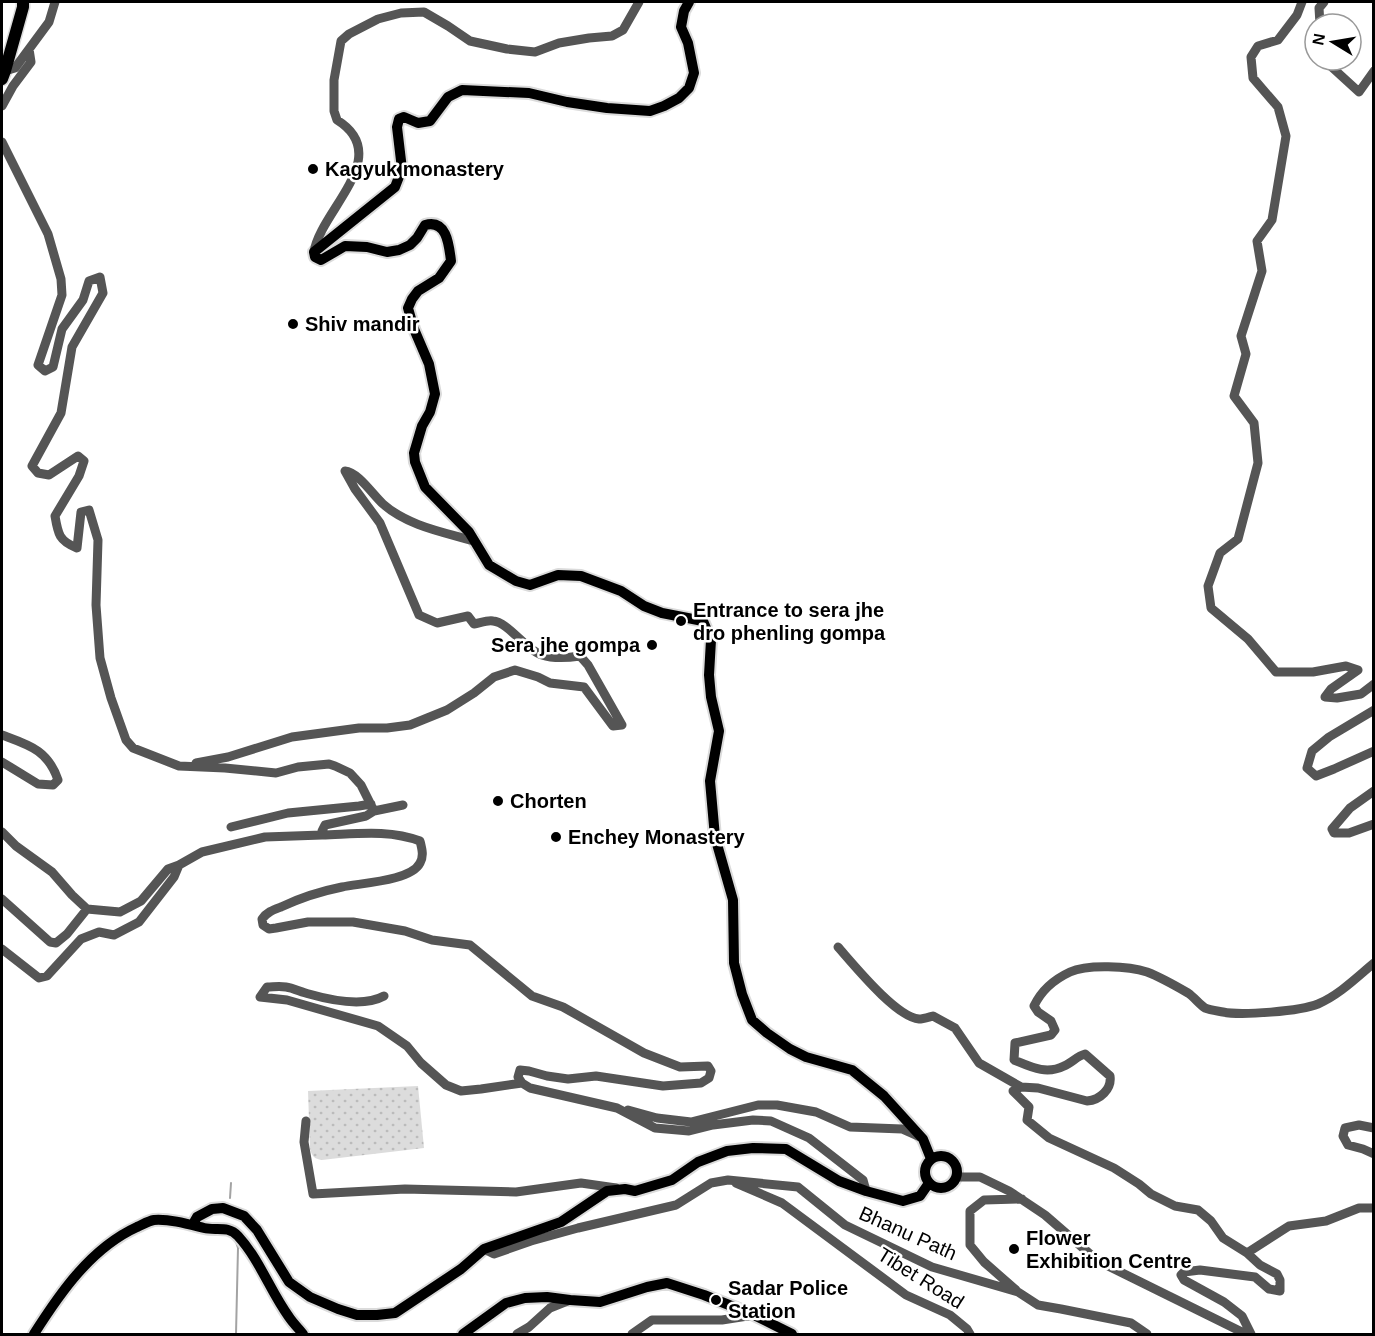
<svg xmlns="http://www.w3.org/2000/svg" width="1375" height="1336" font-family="Arial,sans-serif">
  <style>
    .park { fill: url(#park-dots) }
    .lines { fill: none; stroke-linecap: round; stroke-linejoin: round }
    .stream { stroke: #a3a3a3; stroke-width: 2 }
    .major-casing { stroke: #dbdbdb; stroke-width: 14 }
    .highway-casing { stroke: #dbdbdb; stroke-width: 15 }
    .minor { stroke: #555; stroke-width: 9 }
    .major { stroke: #000; stroke-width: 10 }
    .highway { stroke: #000; stroke-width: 12 }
    .poi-dot { fill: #000; stroke: #fff; stroke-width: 2 }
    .labels { text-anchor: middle; stroke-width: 5; stroke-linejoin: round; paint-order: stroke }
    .poi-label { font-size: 20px; font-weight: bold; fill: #000; stroke: #fff; text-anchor: start }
    .street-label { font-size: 20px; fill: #000; stroke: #fff }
  </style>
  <defs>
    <pattern id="park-dots" width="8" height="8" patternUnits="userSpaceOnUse" patternTransform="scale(1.5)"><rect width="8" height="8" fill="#dcdcdc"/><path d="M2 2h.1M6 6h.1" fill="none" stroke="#bbb" stroke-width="1.8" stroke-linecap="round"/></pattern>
  </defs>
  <rect width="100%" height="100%" fill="#fff"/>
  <path class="park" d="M 418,1086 L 424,1148 L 322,1160 C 314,1159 312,1156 310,1149 L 308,1091 Z"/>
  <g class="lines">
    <path class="stream" d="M 230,1198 L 231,1183
      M 236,1334 L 238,1248 L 236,1242"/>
    <defs>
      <path id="major" d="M 689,2 L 684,11 L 681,27 L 688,43 L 694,73 L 689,88 L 679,98 L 664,106 L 650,111 L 607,108 L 567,102 L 529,93 L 462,90 L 448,97 L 430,121 L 418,123 L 404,117 L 399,119 L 397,127 L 402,169 L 395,187 L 314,252 L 315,257 L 321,260 L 345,246 L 367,247 L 387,252 L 399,250 L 410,245 L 417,238 L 425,225 C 447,219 449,245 451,261 L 439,278 L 418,291 L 412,299 L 408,308 L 414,329 L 429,364 L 435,394 L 430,412 L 422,426 L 414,453 L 415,462 L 425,487 L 469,532 L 489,565 L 516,581 L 530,585 L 558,575 L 581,576 L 621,591 L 644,606 L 662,613 L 703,621 L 711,640 L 709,675 L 711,697 L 719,731 L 710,781 L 715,837 L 733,900 L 734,963 L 742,994 L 752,1020 L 767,1033 L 790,1049 L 806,1057 L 852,1070 L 884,1096 L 923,1139 L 931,1159
        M925 1172a16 16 0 1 1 32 0a16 16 0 1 1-32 0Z
        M 193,1224 L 197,1217 L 212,1209 L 223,1208 L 244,1216 L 257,1230 L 289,1282 L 310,1297 L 338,1309 L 357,1315 L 377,1315 L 395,1313 L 461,1269 L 484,1249 L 561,1222 L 607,1191 L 625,1189 L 635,1191 L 672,1180 L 698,1162 L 727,1151 L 753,1148 L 786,1149 L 839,1181 L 866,1191 L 903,1201 L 920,1196 L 929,1183
        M 34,1334 C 60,1293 91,1248 137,1227 C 142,1225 148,1221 154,1220 C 171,1219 188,1224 204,1228 C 216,1231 228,1225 238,1236 C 260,1260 270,1291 289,1317 C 293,1323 299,1329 303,1334
        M 463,1334 L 506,1303 L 525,1298 L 547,1297 L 570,1300 L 600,1302 L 647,1287 L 667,1283 L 704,1295 L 754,1315 L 792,1334"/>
      <path id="highway" d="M 2,79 L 5,71 L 23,7 L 23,2"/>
    </defs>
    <use href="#major" class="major-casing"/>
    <use href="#highway" class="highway-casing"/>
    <path class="minor" d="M 1302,2 L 1297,15 L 1278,40 L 1258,46 L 1251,57 L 1253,78 L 1278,107 L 1286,136 L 1272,220 L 1257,241 L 1262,271 L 1241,336 L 1246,354 L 1234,396 L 1254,423 L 1258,463 L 1238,539 L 1220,553 L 1208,586 L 1211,608 L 1248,639 L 1276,672 L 1313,672 L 1346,666 L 1358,670 L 1331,689 L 1325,697 L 1337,698 L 1361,694 L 1374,684
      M 1320,24 L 1319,8 L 1324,2
      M 1324,60 L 1359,92 L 1374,71
      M 5,71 L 15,68 L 49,22 L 55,2
      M 2,106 L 13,86 L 31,62 L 29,49
      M 2,142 L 48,234 L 61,279 L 62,295 L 38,365 L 45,371 L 53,367 L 62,329 L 83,300 L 89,281 L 100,277 L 103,293 L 72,347 L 61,413 L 32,466 L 38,473 L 49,475 L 78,456 L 84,461 L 79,476 L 55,516 C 58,534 59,541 77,548 L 81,512 L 89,510 L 98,540 L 96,605 L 100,658 L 111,698 L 126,740 L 133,748 L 179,766 L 225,768 L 276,773 L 298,767 L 329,764 L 335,766 L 350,773 L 361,785 L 374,811 L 366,816 L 325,825 L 322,831 L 322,835 C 355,834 389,829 420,841 C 422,849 424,856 420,863 C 411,881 361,883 342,887 C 322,891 300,898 281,907 C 273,910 267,912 262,919 L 263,925 L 269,929 L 276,928 L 308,922 L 353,922 L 405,931 L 432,940 L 470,945 L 532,996 L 563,1007 L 644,1053 L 680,1067 L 708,1066 L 711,1071 L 709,1078 L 701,1083 L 663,1086 L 596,1076 L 568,1079 L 547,1076 L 529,1071 L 520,1070 L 518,1077 L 522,1083 L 530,1088 L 617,1108 L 655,1128 L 689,1131 L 713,1125 L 753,1120 L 771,1121 L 809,1138 L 863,1180 L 866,1191
      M 314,252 C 320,211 395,156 337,120 L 334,111 L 334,80 L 341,41 L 349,34 L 378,19 L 401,13 L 424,12 L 448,26 L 470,41 L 507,49 L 535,52 L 559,43 L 589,38 L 612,36 L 623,30 L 639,2
      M 1374,710 L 1329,737 L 1312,751 L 1307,768 L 1316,776 L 1334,769 L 1374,751
      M 2,735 C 29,745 48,750 58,780 L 53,785 L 38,784 L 2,762
      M 196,763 L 228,757 L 292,737 L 359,728 L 387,728 L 410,725 L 447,710 L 474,693 L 494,677 L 515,670 L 538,677 L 550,683 L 584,687 L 613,726 L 622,725 L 588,665 L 580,656 C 567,658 554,659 542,655 C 526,650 508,622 493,621 C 487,620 480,623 474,624 L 468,616 L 437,623 L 419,615 L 380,523 L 355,489 L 345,471 C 358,472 373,495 383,504 C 408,526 443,532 474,541
      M 1374,791 L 1350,808 L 1332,829 L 1334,833 L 1349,833 L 1374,824
      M 374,811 L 403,805
      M 231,827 L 288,813 L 359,806 L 371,804
      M 2,832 L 16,846 L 52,872 L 72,895 L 87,909 L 120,912 L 141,901 L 168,869 L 179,865 L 202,852 L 265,837 L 322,835
      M 2,899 L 50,942 L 56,943 L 67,934 L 87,909
      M 838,947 C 854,965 896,1017 919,1019 C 923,1019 929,1017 933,1016 L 955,1028 L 979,1063 L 1021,1087
      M 2,949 L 39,978 L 47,976 L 81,939 L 99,932 L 114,935 L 139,922 L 174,877 L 179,865
      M 384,996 C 364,1007 330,1000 309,994 C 301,992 293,988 286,987 C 279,986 273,987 267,987 L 260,997 L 287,1000 L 378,1026 L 407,1046 L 421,1063 L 446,1085 L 461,1091 L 481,1089 L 522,1083
      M 628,1110 L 657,1118 L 691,1122 L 758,1105 L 777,1105 L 816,1112 L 850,1127 L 902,1129 L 920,1137
      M 306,1121 L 304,1142 L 313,1194 L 405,1189 L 516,1192 L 581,1183 L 616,1188
      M 1374,1128 L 1359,1125 L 1345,1128 L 1343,1136 L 1348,1145 L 1363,1149 L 1374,1154
      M 957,1177 L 980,1177 L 1009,1191 L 1045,1215 L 1098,1261 L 1246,1334
      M 736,1183 L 782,1203 L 906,1295 L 950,1315 L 967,1329 L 970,1334
      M 484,1249 L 494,1254 L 531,1241 L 578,1228 L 676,1205 L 711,1183 L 728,1180 L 798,1187 L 845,1225 L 932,1267 L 1018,1292 L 1038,1305 L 1061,1309 L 1131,1323 L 1147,1334
      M 1247,1253 L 1289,1226 L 1326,1221 L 1359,1208 L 1374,1208
      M 1016,1290 L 984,1262 L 970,1245 L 970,1211 L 984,1200 L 1022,1199
      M 517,1334 L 529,1327 L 550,1308 L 570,1300
      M 632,1334 L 652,1320 L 722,1320 L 754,1315
      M 1251,1334 L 1242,1316 L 1224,1302 L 1184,1280 L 1181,1275 L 1184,1272 L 1200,1270 L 1255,1277 L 1269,1289 L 1280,1291 L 1280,1280 L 1277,1274 L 1260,1265 L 1247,1253 L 1223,1238 L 1211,1221 L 1198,1210 L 1175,1206 L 1151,1194 L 1139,1184 L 1114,1168 L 1049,1138 L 1027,1120 L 1029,1107 L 1013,1091 L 1021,1087 L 1038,1088 L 1087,1101 C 1100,1100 1112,1089 1110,1076 L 1085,1054 C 1077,1056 1072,1063 1064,1066 C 1046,1075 1031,1067 1014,1060 L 1015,1043 L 1051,1035 L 1055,1030 L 1051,1021 L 1038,1012 L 1034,1006 C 1041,991 1055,979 1070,972 C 1087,964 1129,966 1147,972 C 1160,977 1176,986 1188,993 C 1194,997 1199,1004 1205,1008 C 1210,1010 1218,1011 1223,1012 C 1241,1016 1301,1011 1318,1004 C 1339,995 1356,978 1374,963"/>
    <use href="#major" class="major"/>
    <use href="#highway" class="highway"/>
  </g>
  <g class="poi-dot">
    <circle cx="313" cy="169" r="6"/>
    <circle cx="293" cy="324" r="6"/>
    <circle cx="681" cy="621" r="6"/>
    <circle cx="652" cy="645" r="6"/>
    <circle cx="498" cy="801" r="6"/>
    <circle cx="556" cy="837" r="6"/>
    <circle cx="1014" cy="1249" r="6"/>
    <circle cx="716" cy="1300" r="6"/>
  </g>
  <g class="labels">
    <g class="poi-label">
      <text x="325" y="176">Kagyuk monastery</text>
      <text x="305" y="331">Shiv mandir</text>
      <text x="693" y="617">Entrance to sera jhe<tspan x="693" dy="23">dro phenling gompa</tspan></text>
      <text x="640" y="652" text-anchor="end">Sera jhe gompa</text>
      <text x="510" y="808">Chorten</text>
      <text x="568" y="844">Enchey Monastery</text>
      <text x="1026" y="1245">Flower<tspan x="1026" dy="23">Exhibition Centre</tspan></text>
      <text x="728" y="1295">Sadar Police<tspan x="728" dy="23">Station</tspan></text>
    </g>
    <g class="street-label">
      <text transform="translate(908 1233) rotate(24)" y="7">Bhanu Path</text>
      <text transform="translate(921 1278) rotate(32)" y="7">Tibet Road</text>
    </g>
  </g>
  <rect width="1375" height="1336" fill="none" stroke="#000000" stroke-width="6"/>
  <g transform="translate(1333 42) rotate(281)"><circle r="28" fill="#ffffff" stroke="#999999" stroke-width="1.5"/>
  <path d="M0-4.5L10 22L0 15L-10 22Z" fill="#000000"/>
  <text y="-9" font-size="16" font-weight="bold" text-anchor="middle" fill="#000000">N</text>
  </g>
</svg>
